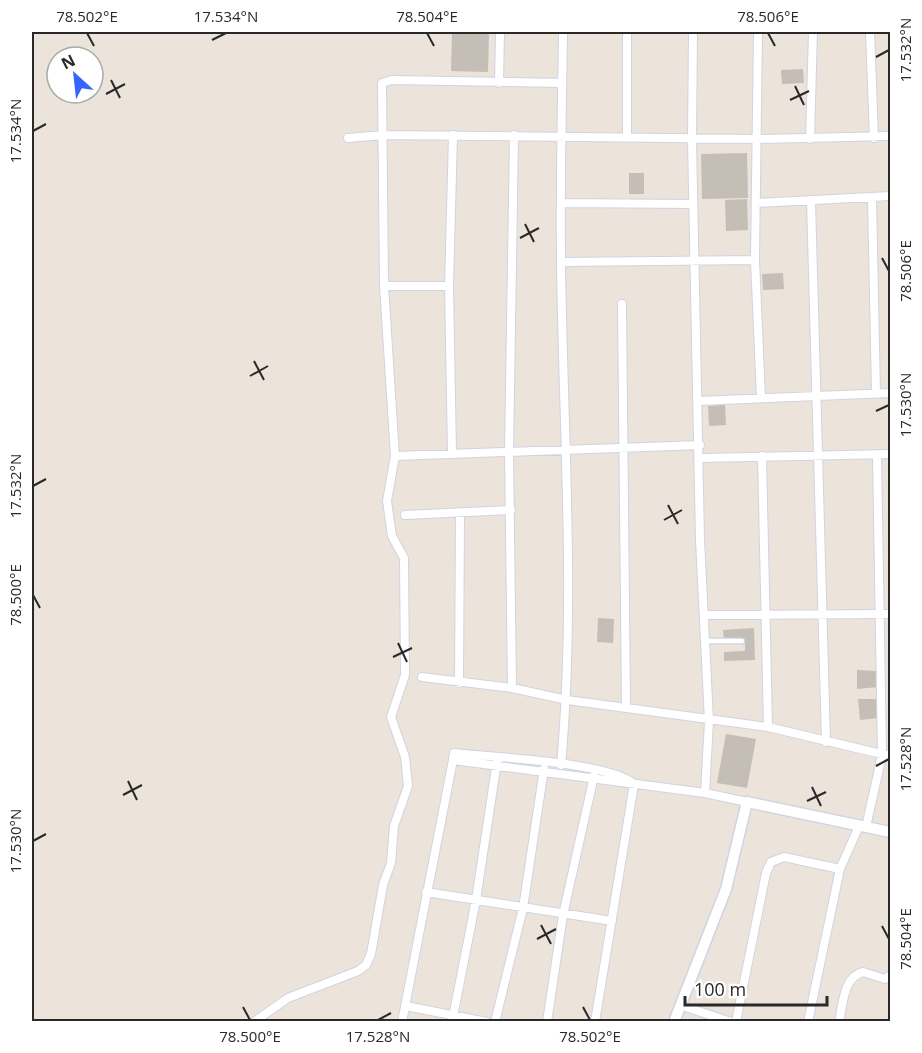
<svg xmlns="http://www.w3.org/2000/svg" width="922" height="1053" font-family="'Open Sans',sans-serif">
  <style>
    .building { fill: #c4beb6 }
    .lines { fill: none; stroke-linecap: round; stroke-linejoin: round }
    .service-casing { stroke: #cfd4e3; stroke-width: 7 }
    .minor-casing { stroke: #cfd4e3; stroke-width: 10 }
    .tertiary-casing { stroke: #cfd4e3; stroke-width: 13 }
    .service { stroke: #fff; stroke-width: 4.5 }
    .minor { stroke: #fff; stroke-width: 8 }
    .tertiary { stroke: #fff; stroke-width: 10 }
    .ticks { fill: none; stroke: #292929; stroke-width: 2 }
    .neatline { fill: none; stroke: #292929; stroke-width: 2 }
    .ticks-label { font-size: 15px; text-anchor: middle; fill: #292929 }
  </style>
  <rect width="100%" height="100%" fill="#ece3da"/>
  <path class="building" d="M 452,32 L 489,32 L 488,72 L 451,71 Z
    M 803,69 L 804,83 L 782,84 L 781,70 Z
    M 747,153 L 748,198 L 702,199 L 701,154 Z
    M 629,173 L 644,173 L 644,194 L 629,194 Z
    M 747,199 L 748,230 L 726,231 L 725,200 Z
    M 783,273 L 784,289 L 763,290 L 762,274 Z
    M 725,405 L 726,425 L 709,426 L 708,406 Z
    M 598,618 L 614,619 L 613,643 L 597,642 Z
    M 754,628 L 755,660 L 724,661 L 724,652 L 745,651 L 745,639 L 724,640 L 723,630 Z
    M 857,670 L 877,671 L 878,687 L 857,689 Z
    M 858,699 L 878,699 L 878,718 L 860,720 Z
    M 726,734 L 756,739 L 747,788 L 717,783 Z"/>
  <g class="lines">
    <defs>
      <path id="service" d="M 705,641 L 742,641"/>
      <path id="minor" d="M 693,32 L 692,139 L 700,540 L 709,721 L 705,793
        M 758,32 L 755,260 L 761,398
        M 870,32 L 874,138
        M 499,83 L 500,32
        M 562,83 L 392,80 L 382,83 L 384,286 L 395,456 L 700,445
        M 348,138 L 384,135 L 758,139 L 890,136
        M 627,138 L 627,32
        M 810,139 L 813,32
        M 872,198 L 876,394
        M 811,201 L 826,742
        M 561,203 L 693,204
        M 756,203 L 890,196
        M 561,262 L 755,260
        M 384,286 L 449,286
        M 622,304 L 626,707
        M 698,401 L 890,393
        M 452,454 L 449,286 L 453,135
        M 762,456 L 768,727
        M 700,458 L 890,454
        M 405,515 L 511,510
        M 704,615 L 890,614
        M 422,677 L 512,688 L 567,700 L 768,727 L 890,756
        M 459,683 L 460,512
        M 512,688 L 509,452 L 514,135
        M 561,765 C 576,598 563,430 561,262 C 560,186 562,108 563,32
        M 634,784 C 609,762 491,757 454,753 L 453,760 L 705,793 L 747,802
        M 866,827 L 882,755 L 877,455
        M 426,892 L 612,921
        M 680,1005 L 731,1022
        M 406,1006 L 487,1022
        M 254,1022 L 288,998 L 358,971 L 366,965 L 371,954 L 383,885 L 391,863 L 394,826 L 408,786 L 405,757 L 391,717 L 405,675 L 404,558 L 392,536 L 387,501 L 395,456
        M 402,1022 L 453,760
        M 452,1022 L 476,900 L 497,761
        M 495,1022 L 523,908 L 544,769
        M 547,1022 L 563,915 L 594,776
        M 595,1022 L 634,784
        M 736,1022 L 766,873 L 771,862 L 784,857 L 840,869
        M 808,1022 L 840,869 L 859,826
        M 839,1022 C 843,1005 843,977 863,972 L 885,979 L 890,975"/>
      <path id="tertiary" d="M 674,1022 L 726,889 L 747,802 L 890,832"/>
    </defs>
    <use href="#service" class="service-casing"/>
    <use href="#minor" class="minor-casing"/>
    <use href="#tertiary" class="tertiary-casing"/>
    <use href="#service" class="service"/>
    <use href="#minor" class="minor"/>
    <use href="#tertiary" class="tertiary"/>
  </g>
  <path class="ticks" d="M 87,33 L 94,46M 427,33 L 434,46M 768,33 L 775,46M 212,40 L 226,33M 876,57 L 889,50M 111,80 L 120,98M 795,86 L 804,105M 106,94 L 125,84M 790,100 L 809,91M 33,131 L 46,124M 525,224 L 534,242M 520,238 L 539,228M 882,258 L 889,271M 254,361 L 264,380M 250,376 L 268,366M 876,411 L 889,405M 33,486 L 46,479M 668,505 L 678,524M 664,520 L 682,510M 33,595 L 40,608M 398,643 L 407,662M 393,657 L 412,648M 876,766 L 889,759M 128,781 L 137,800M 812,787 L 821,806M 123,795 L 142,785M 807,801 L 826,792M 33,841 L 46,834M 541,925 L 551,944M 882,926 L 889,939M 537,939 L 556,929M 243,1007 L 250,1020M 583,1007 L 590,1020M 378,1020 L 391,1013"/>
  <rect width="922" height="1053" fill="none" stroke="#ffffff" stroke-width="66"/>
  <g transform="translate(75 75) rotate(333)"><circle r="28" fill="#ffffff" stroke="#a9a9a9" stroke-width="1.5"/>
  <path d="M0-4.5L10 22L0 15L-10 22Z" fill="#3466ff"/>
  <text y="-9" font-size="16" font-weight="bold" text-anchor="middle" fill="#292929">N</text>
  </g>
  <path d="M685 996v9h142v-9" fill="none" stroke="#292929" stroke-width="3"/>
  <text x="694" y="996" font-size="18" fill="#292929" stroke="#ffffff" stroke-width="4.5" paint-order="stroke">100 m</text>
  <rect x="33" y="33" width="856" height="987" class="neatline"/>
  <g class="ticks-label">
    <text x="87" y="22">78.502°E</text>
    <text x="226" y="22">17.534°N</text>
    <text x="427" y="22">78.504°E</text>
    <text x="768" y="22">78.506°E</text>
    <text transform="translate(906 50) rotate(-90)" y="5">17.532°N</text>
    <text transform="translate(16 131) rotate(-90)" y="5">17.534°N</text>
    <text transform="translate(906 271) rotate(-90)" y="5">78.506°E</text>
    <text transform="translate(906 405) rotate(-90)" y="5">17.530°N</text>
    <text transform="translate(16 486) rotate(-90)" y="5">17.532°N</text>
    <text transform="translate(16 595) rotate(-90)" y="5">78.500°E</text>
    <text transform="translate(906 759) rotate(-90)" y="5">17.528°N</text>
    <text transform="translate(16 841) rotate(-90)" y="5">17.530°N</text>
    <text transform="translate(906 939) rotate(-90)" y="5">78.504°E</text>
    <text x="250" y="1042">78.500°E</text>
    <text x="378" y="1042">17.528°N</text>
    <text x="590" y="1042">78.502°E</text>
  </g>
</svg>
